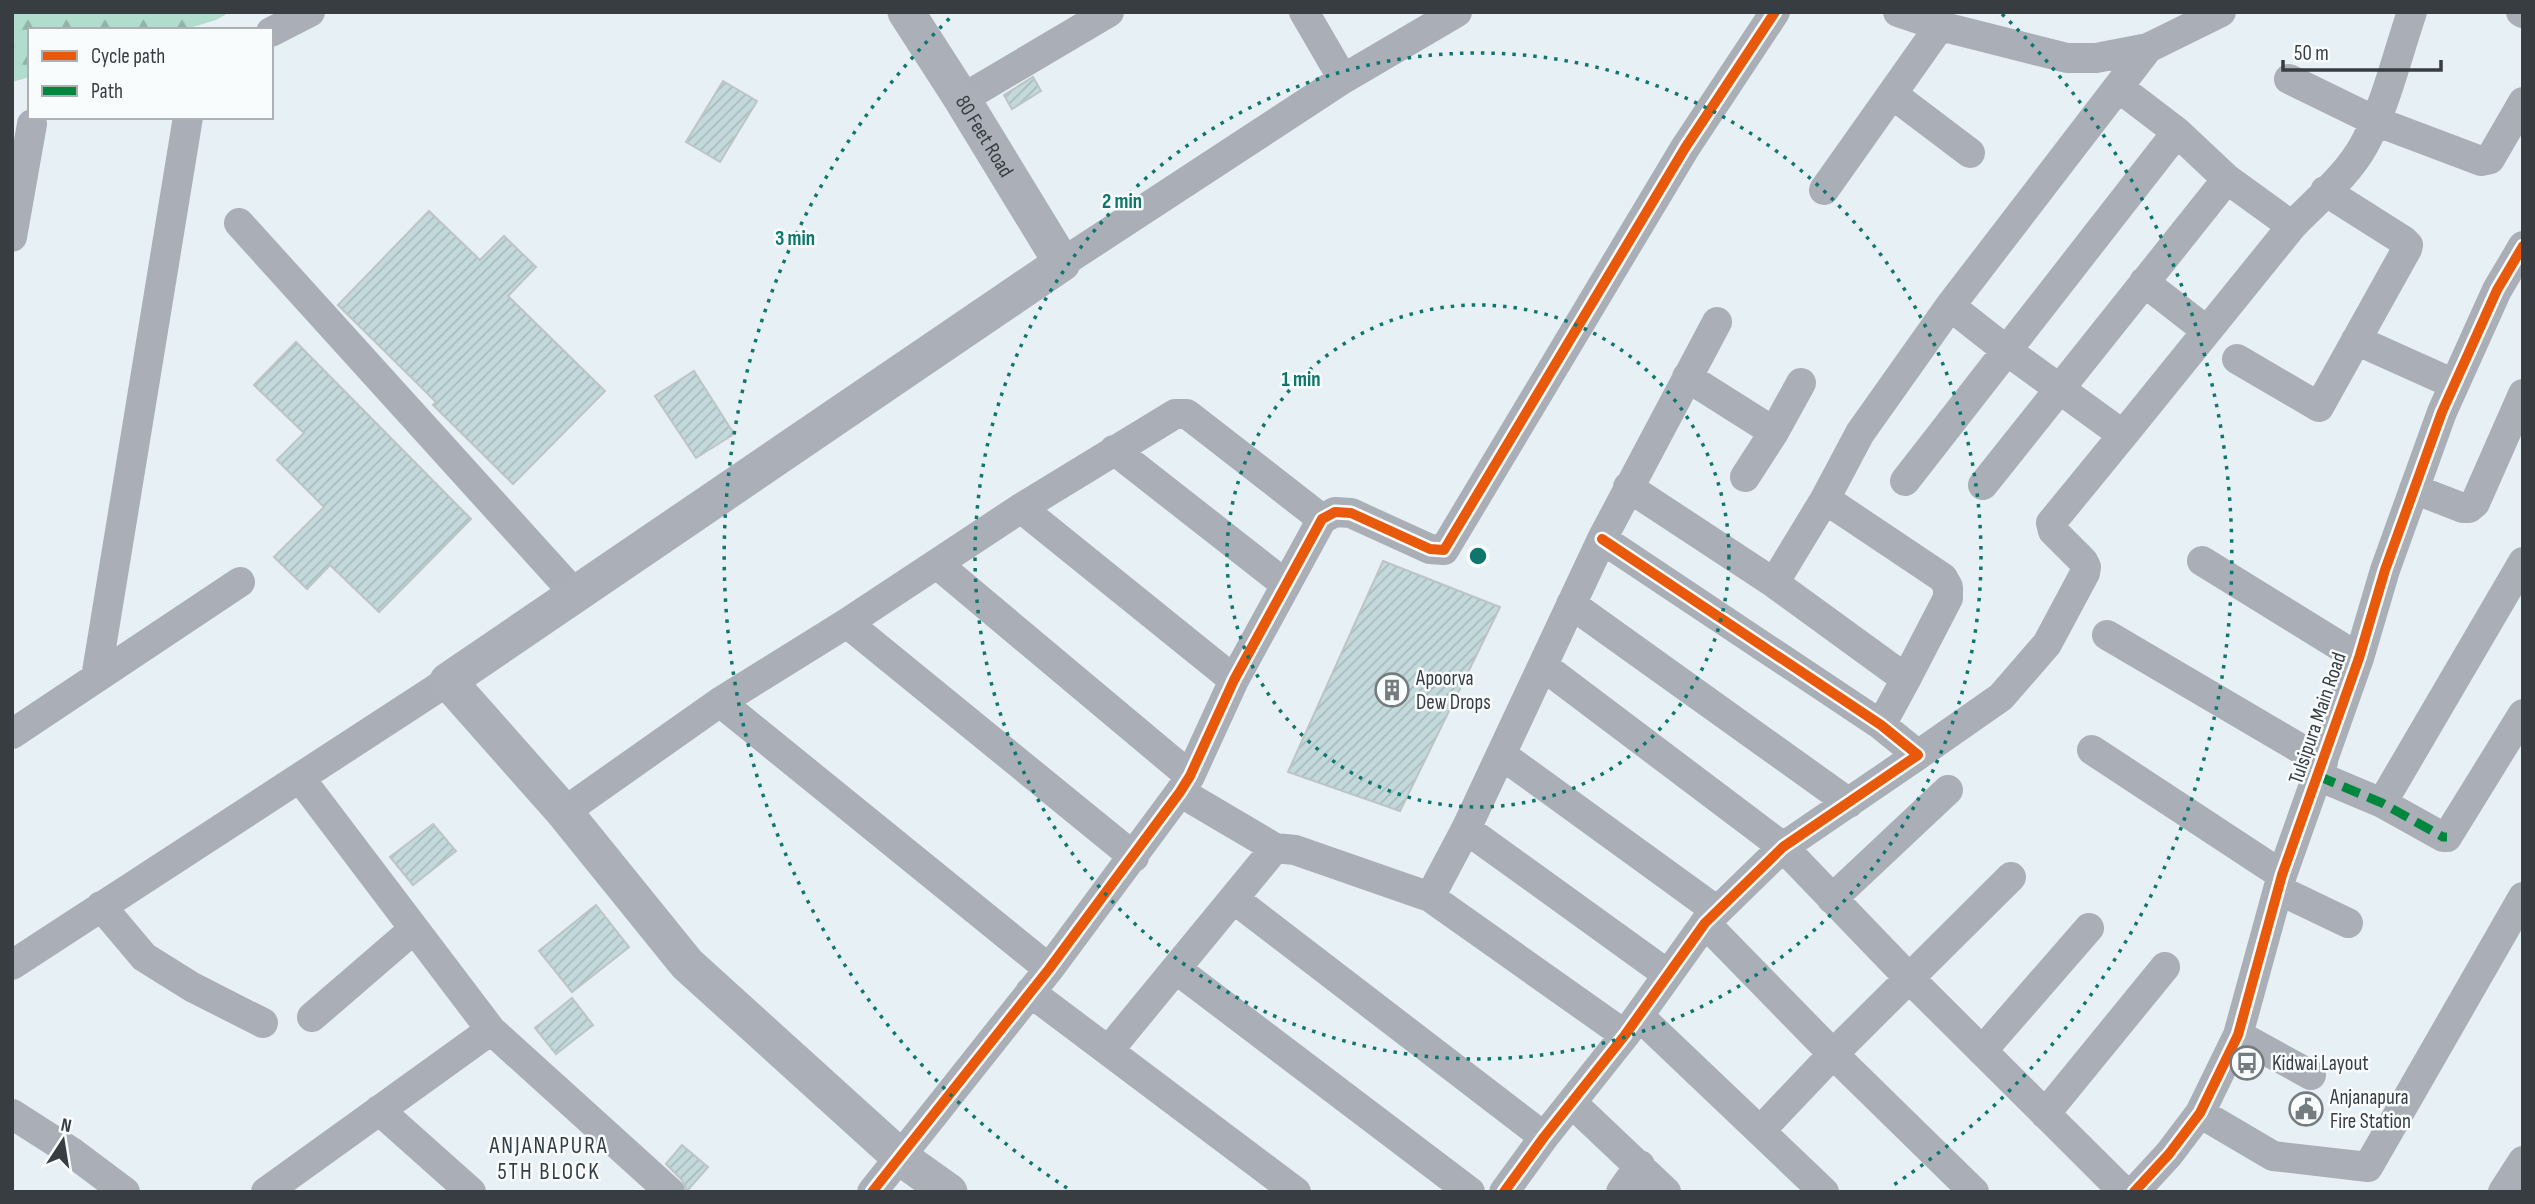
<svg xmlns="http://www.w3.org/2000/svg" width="2535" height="1204" font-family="'Sofia Sans Condensed',sans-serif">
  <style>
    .forest { fill: url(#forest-firs) }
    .building { fill: url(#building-hatch); stroke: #bdc4c6; stroke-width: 2 }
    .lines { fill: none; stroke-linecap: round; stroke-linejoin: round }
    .minor { stroke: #aaaeb6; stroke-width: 30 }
    .major { stroke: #abb0b8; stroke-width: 37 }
    .quiet { stroke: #00873e; stroke-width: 9; stroke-dasharray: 18 9; stroke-linecap: butt }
    .cycleway-casing { stroke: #f9fcfd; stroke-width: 15 }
    .cycleway { stroke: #e8590c; stroke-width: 10 }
    .ring { fill: none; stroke: #0f766e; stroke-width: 3.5; stroke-dasharray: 3.5 7 }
    .labels { text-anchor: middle; stroke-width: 5; stroke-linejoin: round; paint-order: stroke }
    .street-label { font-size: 21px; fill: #383d41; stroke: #f9fcfd }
    .poi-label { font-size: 21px; fill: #383d41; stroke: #f9fcfd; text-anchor: start }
    .neighbourhood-label { font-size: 23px; letter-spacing: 2px; fill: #323e44; stroke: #f9fcfd }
    .centre { fill: #0f766e; stroke: #f9fcfd; stroke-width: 3.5 }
    .ring-label { font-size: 21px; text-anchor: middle; font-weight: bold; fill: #0f766e; stroke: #f9fcfd; stroke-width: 5; stroke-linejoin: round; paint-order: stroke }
  </style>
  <defs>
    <pattern id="forest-firs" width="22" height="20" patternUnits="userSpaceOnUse" patternTransform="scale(1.75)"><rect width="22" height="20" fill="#b1ddcc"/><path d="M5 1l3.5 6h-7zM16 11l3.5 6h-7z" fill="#91b4a7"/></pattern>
    <pattern id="building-hatch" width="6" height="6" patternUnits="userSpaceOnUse" patternTransform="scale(1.75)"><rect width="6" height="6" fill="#c3d9db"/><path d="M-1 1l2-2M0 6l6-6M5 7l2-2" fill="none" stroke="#a8bbbd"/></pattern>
  </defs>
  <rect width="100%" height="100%" fill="#e7f0f4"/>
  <path class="forest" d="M 12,12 L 230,12 L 216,20 L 183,30 L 30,30 L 30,77 L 12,82 Z"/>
  <path class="building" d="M 1033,77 L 1041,91 L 1012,109 L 1004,95 Z
    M 723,81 L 757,101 L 720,162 L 686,142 Z
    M 429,211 L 480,260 L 504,236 L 536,267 L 508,296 L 605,391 L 513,484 L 433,405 L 436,402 L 338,305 Z
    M 296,342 L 471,519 L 379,612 L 330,565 L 307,589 L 274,557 L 324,507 L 277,460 L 304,433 L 254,385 Z
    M 694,371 L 734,434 L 696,458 L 655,396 Z
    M 1383,561 L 1500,607 L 1400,811 L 1288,772 Z
    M 433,824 L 456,851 L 413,885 L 390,857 Z
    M 596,905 L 629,947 L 572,992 L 539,951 Z
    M 572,998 L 593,1025 L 556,1054 L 535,1028 Z
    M 682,1145 L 708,1167 L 687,1191 L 682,1180 L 666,1164 Z"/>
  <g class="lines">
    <path class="minor" d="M 1304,12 L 1343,79
      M 1898,12 L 1940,26 L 2067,58 L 2096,58 L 2148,48 L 2221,12
      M 2521,12 L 2523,13
      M 271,32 L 310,12
      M 2289,79 L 2375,121 L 2481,161 L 2490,159 L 2523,102
      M 2118,87 L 2177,132
      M 1892,94 L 1970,153
      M 962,99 L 1109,12
      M 1824,190 L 1940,26
      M 239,223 L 575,594
      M 2292,226 C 2316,201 2347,176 2364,145 C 2386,105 2397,56 2412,12
      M 12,237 L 32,124
      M 1062,263 L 1343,79 L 1457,12
      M 2144,282 L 2207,331
      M 2356,340 L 2454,384
      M 2237,359 L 2319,407 L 2407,249 L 2408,245 L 2404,241 L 2325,191
      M 1687,377 L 1774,432
      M 1114,450 L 1285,584
      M 1745,477 L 1774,432 L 1801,383
      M 1905,481 L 2177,132 L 2227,179 L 2292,226 L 2123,435
      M 1983,485 L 2227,179
      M 1628,487 L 1774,583 L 1906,679 L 1881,725
      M 2414,489 L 2463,508 L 2469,508 L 2475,503 L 2523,394
      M 1825,499 L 1943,578 L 1948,587 L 1948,598 L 1906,679
      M 1021,508 L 1234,680
      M 2202,561 L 2359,658
      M 937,564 L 1190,776
      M 1774,583 L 1825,499 L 1860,433 L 1950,306 L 2148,48
      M 1571,604 L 1849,803
      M 847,623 L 1134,857
      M 2107,635 L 2323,762
      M 1543,666 L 1783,847 L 1909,978 L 2124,1192
      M 96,678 L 188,117
      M 720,702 L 1049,969
      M 12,734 L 240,582
      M 2092,750 L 2282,875
      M 1502,755 L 1717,911
      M 1918,755 L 2001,697 L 2047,644 L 2085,573 L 2086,567 L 2083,561 L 2053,531 L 2051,523 L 2123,435 L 2006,350 L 1950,306
      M 2318,776 L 2382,803 L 2443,837 L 2447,837 L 2523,714
      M 300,778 L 491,1030 L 670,1192
      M 1180,792 L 1275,848 L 1295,850 L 1430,897 L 1466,829 L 1602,539 L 1717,322
      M 2382,803 L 2523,562
      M 564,812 L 720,702 L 847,623 L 1021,508 L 1175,414 L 1187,414 L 1322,519
      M 1466,829 L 1667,974
      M 2279,890 L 2348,923
      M 1430,897 L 1625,1035
      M 1234,899 L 1544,1137
      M 1832,899 L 1948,790
      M 101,906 L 144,957 L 192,987 L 263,1023
      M 1705,923 L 1833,1054 L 1974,1192
      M 12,965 L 448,681
      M 1176,969 L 1470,1192
      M 1030,992 L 1296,1192
      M 1639,1016 L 1824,1192
      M 312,1017 L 414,929
      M 2238,1035 L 2311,1075
      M 1109,1050 L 1275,848
      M 1982,1051 L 2089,928
      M 1572,1103 L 1666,1192
      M 379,1110 L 471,1192
      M 2200,1113 L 2273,1156 L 2368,1167 L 2523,897
      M 12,1114 L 73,1153 L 125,1192
      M 2045,1114 L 2165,967
      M 1760,1131 L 1833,1054 L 2011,877
      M 266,1192 L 491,1030
      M 872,1192 L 1049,969 L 1180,792 L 1190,776 L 1234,680 L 1322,519 L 1335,512 L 1351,513 L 1430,549 L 1444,550 L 1685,148 L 1775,12
      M 1504,1192 L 1544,1137 L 1625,1035 L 1705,923 L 1783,847 L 1918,755 L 1881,725 L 1602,539
      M 1621,1192 L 1640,1165
      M 2134,1192 L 2169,1154 L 2200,1113 L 2238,1035 L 2282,875 L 2359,658 L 2385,570 L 2442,412 L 2497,290 L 2523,246
      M 2503,1192 L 2523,1161"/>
    <path class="major" id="s1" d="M 906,12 L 962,99 L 1062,263 L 448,681 L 564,812 L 687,964 L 900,1157 L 949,1192"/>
    <path class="quiet" d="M 2318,776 L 2382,803 L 2443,837 L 2447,837"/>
    <defs>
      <path id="cycleway" d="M 872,1192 L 1049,969 L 1180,792 L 1190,776 L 1234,680 L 1322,519 L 1335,512 L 1351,513 L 1430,549 L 1444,550 L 1685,148 L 1775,12
        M 1504,1192 L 1544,1137 L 1625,1035 L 1705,923 L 1783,847 L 1918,755 L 1881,725 L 1602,539
        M 2134,1192 L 2169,1154 L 2200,1113 L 2238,1035 L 2282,875 L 2359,658 L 2385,570 L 2442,412 L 2497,290 L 2523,246"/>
    </defs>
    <use href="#cycleway" class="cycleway-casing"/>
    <use href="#cycleway" class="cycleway"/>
  </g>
  <g class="ring">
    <circle cx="1478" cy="556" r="251"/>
    <circle cx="1478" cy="556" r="503"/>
    <path d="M1067 1188A754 754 0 0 1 954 14M2002 14A754 754 0 0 1 1889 1188"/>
  </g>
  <defs>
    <symbol id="building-ring" viewBox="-11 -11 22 22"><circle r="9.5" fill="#f9fcfd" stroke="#757c80" stroke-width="1.5"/><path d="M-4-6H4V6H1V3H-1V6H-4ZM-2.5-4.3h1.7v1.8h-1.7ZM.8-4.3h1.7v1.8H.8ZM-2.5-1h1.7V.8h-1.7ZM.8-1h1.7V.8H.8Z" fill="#757c80"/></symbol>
    <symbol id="bus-ring" viewBox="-11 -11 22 22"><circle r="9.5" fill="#f9fcfd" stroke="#757c80" stroke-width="1.5"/><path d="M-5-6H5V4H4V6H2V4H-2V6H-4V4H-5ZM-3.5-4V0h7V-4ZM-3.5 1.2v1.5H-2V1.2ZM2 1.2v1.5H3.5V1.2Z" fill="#757c80"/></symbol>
    <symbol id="civic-ring" viewBox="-11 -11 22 22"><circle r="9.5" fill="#f9fcfd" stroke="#757c80" stroke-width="1.5"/><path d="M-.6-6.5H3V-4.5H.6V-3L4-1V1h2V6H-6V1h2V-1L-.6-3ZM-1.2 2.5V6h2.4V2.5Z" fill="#757c80"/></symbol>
  </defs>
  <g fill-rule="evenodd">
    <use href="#building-ring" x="1373" y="671" width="38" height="38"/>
    <use href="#bus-ring" x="2228" y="1044" width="38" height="38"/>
    <use href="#civic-ring" x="2287" y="1090" width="38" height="38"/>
  </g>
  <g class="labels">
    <g class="street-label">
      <text dy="7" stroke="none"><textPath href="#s1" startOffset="147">80 Feet Road</textPath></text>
      <text transform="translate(2317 718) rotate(-71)" y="7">Tulsipura Main Road</text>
    </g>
    <g class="poi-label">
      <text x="1416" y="685">Apoorva<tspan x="1416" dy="24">Dew Drops</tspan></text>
      <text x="2272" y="1070">Kidwai Layout</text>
      <text x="2330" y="1104">Anjanapura<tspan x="2330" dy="24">Fire Station</tspan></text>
    </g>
    <g class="neighbourhood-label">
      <text x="549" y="1153">ANJANAPURA<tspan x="549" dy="26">5TH BLOCK</tspan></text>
    </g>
  </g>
  <circle cx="1478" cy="556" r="10" class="centre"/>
  <g class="ring-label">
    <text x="1122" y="208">2 min</text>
    <text x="795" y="245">3 min</text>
    <text x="1301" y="386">1 min</text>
  </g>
  <rect width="2535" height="1204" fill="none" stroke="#383d41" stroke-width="28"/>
  <rect x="28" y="28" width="245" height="91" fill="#f9fcfd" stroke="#acb0b2" stroke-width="2"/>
  <rect x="42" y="51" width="35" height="10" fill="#e8590c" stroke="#acb0b2" stroke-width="2"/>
  <text x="91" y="63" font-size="21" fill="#383d41">Cycle path</text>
  <rect x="42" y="86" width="35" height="10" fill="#00873e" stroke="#acb0b2" stroke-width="2"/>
  <text x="91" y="98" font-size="21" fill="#383d41">Path</text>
  <g transform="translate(63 1141) rotate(12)" stroke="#f9fcfd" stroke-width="5" paint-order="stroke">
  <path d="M0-5L12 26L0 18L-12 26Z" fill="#383d41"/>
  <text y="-10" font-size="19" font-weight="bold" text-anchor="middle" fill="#383d41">N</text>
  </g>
  <path d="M2283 60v10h158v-10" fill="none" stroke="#383d41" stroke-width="3.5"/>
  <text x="2294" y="60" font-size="21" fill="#383d41" stroke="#f9fcfd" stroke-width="5" paint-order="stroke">50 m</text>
</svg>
